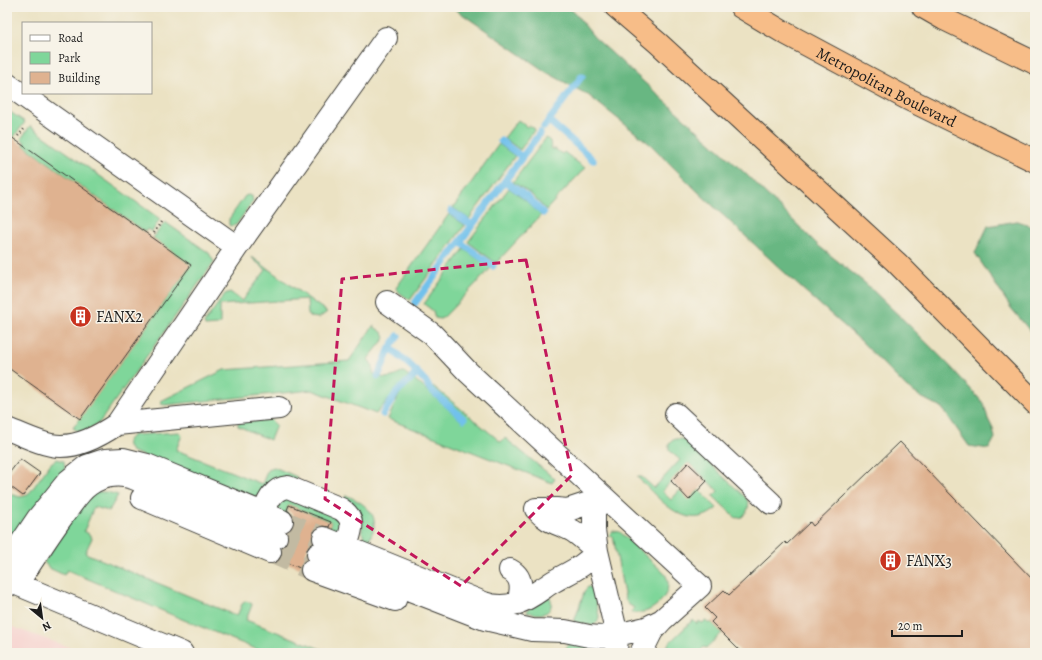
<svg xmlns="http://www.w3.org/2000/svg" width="1042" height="660" font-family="Alegreya,serif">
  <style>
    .built { fill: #f7d0cd }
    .green { fill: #7fd69a; stroke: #4e795b }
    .forest { fill: #67b782; stroke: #426a4f }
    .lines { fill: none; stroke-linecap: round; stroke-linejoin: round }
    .stream { stroke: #71c1ec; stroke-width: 7 }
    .building { fill: #dfb290 }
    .minor-tunnel { stroke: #c2baa2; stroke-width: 22; stroke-dasharray: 22 11; stroke-linecap: butt }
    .minor-casing { stroke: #3b3a35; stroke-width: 24 }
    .highway-casing { stroke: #3b3a35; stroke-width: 24 }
    .path { stroke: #3b3a35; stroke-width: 2.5; stroke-dasharray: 1 3; stroke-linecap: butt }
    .minor { stroke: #fff; stroke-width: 22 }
    .highway { stroke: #f7bd88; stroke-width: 22 }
    .marked { fill: none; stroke: #c2185b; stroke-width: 3; stroke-dasharray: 8 5; stroke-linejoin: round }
    .labels { text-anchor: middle; stroke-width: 3; stroke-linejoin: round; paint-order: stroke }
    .street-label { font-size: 16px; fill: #1c1c1c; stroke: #f7f3e8 }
    .poi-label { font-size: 16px; fill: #1c1c1c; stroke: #f7f3e8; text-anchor: start }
  </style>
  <rect width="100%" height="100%" fill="#f7f3e8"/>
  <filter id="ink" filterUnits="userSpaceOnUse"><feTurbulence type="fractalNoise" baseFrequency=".025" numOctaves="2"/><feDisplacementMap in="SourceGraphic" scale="8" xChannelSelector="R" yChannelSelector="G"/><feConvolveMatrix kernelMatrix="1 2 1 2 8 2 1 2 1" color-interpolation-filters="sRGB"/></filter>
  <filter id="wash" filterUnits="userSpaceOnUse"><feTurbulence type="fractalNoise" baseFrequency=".012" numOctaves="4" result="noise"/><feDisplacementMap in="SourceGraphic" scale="16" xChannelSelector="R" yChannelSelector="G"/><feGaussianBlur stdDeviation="0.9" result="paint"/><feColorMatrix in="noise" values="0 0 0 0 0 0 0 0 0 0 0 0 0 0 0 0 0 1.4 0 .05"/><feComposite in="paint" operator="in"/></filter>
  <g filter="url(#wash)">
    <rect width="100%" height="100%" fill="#ebe2c3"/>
    <path class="built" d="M 7,625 L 85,653 L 7,653 Z"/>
    <path class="green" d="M 7,110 L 25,122 L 13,138 L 7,134 Z
      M 518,120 L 527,127 L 529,125 L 535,129 L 520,150 L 504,138 Z
      M 30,126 L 160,219 L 152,232 L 147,229 L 145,232 L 23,145 L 25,142 L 21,139 Z
      M 546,138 L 550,141 L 551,149 L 555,149 L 562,154 L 564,152 L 585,168 L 546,210 L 532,195 L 513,182 Z
      M 499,144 L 515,156 L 469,219 L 453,208 Z
      M 509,188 L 525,200 L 541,215 L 496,263 L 468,242 Z
      M 248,195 L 252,196 L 253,201 L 236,225 L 231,226 L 229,225 L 229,219 L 245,196 Z
      M 449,214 L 465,225 L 410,300 L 400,293 L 396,288 Z
      M 165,222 L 209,253 L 214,262 L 99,423 C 88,429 85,436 73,428 L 191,265 L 153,238 Z
      M 464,249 L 491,268 L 444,317 L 440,319 L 435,318 L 433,311 L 424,304 Z
      M 252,257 L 327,312 L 319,318 L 310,317 L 308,314 L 307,299 L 220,305 L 220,323 L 217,325 L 205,326 L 204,323 L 225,294 L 230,292 L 242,301 L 266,270 L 253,259 Z
      M 373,326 L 383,333 L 385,338 L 368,359 L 373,366 L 373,373 C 379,377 385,379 392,377 C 398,376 397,372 404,372 L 409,376 L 376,414 L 312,390 L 165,405 L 161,404 L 161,401 L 224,370 L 349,361 Z
      M 414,379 L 462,421 L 466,417 L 432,388 L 433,386 L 501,442 L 505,438 L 555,479 L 552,483 L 542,479 L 388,419 L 400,393 Z
      M 271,420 L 276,425 L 270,440 L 238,426 L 238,423 L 241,422 Z
      M 179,432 L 182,435 L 176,450 L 262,484 L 268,469 L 274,467 L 297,477 L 295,482 L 252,498 L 131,451 C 126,445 126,439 134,435 Z
      M 675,439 L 681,439 L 686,441 L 746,498 C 751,506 748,511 742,517 L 736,518 L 713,496 L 718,491 L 689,463 L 662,491 L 671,500 L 680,490 L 689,499 L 699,490 L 717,508 C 686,535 658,497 637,477 L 642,477 L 654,488 L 680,460 L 669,450 L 669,443 Z
      M 57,459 L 64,461 L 65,469 L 7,549 L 7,493 L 20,497 L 28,495 L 51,463 Z
      M 96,492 L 107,492 L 118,495 L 109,511 L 94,507 L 84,531 L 89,534 L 92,538 L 85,553 L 237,616 L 242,604 L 246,601 L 251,603 L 252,605 L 246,620 L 331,653 L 266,653 L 184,620 L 67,570 L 64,575 L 49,568 L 44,562 L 82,503 Z
      M 346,495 C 359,501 377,510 374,527 C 373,533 369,539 367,545 L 362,532 L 362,522 L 359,512 L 344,502 Z
      M 284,496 L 342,518 L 341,529 L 336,532 L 327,532 L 331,522 L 289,505 L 285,515 L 278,509 L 278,507 Z
      M 613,531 L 620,532 L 663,572 C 680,589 651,619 631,612 L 634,608 L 628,604 L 625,599 L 613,536 L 609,535 Z
      M 588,587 L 591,587 L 593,590 L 599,616 L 598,621 L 593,626 L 574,622 L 585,590 Z
      M 549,596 C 551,599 552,601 551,606 C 548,617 535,614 527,612 L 528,609 Z
      M 693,620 L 697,624 L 699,621 L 702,623 L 706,621 L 709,624 L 711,622 L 722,633 L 706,648 L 704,647 L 698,653 L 663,653 L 669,643 Z
      M 569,642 C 580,643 598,643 605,653 L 564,653 Z"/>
    <path class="forest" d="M 452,7 L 568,7 L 575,13 L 594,37 L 747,175 L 820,247 L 865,283 L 911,327 L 949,365 L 984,404 L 988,419 L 993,429 L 995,438 L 989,449 L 969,446 L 942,408 L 921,397 L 906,387 L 860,340 L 799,286 L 696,190 L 651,145 L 588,95 L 546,72 Z
      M 1017,221 L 1035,228 L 1035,337 L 1011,308 L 975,253 L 988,226 Z"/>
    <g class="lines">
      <path class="stream" d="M 549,121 L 577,145 L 593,160
        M 544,127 L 582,76
        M 501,141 L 522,157
        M 505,181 L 527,197 L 543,213
        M 451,211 L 472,225
        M 460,242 L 493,266
        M 415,303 L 540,133
        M 390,348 L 412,367 L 426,382 L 430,389 L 464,419
        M 378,376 L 390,348 L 398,336
        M 383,414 L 397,392 L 417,373"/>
    </g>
    <g id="blocks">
      <path class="building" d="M 7,134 L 191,265 L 80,419 L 7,367 Z
        M 900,442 L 1035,582 L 1035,653 L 742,653 L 711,622 L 715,618 L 705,608 L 724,590 L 729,595 L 785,542 L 787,544 L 810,522 L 813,526 Z
        M 20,459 L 40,473 L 23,496 L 7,484 L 7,476 Z
        M 688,463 L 707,481 L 689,500 L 671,481 Z
        M 289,505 L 331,522 L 329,527 L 322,526 L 316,528 L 313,533 L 312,539 L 313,543 L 307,549 L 306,556 L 307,559 L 304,561 L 300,568 L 279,560 L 282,556 L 281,548 L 288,541 L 288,536 L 287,532 L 290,531 L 294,525 L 294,519 L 292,514 L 287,510 Z"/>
    </g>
  </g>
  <g filter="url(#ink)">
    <use href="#blocks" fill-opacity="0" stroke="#3b3a35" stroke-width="1"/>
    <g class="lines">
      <path class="minor-tunnel" d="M 282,521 L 324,538
        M 276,537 L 318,554
        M 270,552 L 312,570"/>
      <defs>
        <path id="minor" d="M 7,84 L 237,247
          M 676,414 L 771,503
          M 117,424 L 279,408
          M 7,429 C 21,434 36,442 51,445 C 74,450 98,437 117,424 L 237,247 L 386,38
          M 599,494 L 594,510 L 594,530 L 597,551 L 617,635 L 616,653
          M 142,498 L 270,552
          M 536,509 L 556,509 L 568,510 L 589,503 L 599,494
          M 263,513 C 268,501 273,488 288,487 L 341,509 C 357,520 351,531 346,546
          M 324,538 L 484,603 C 495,607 506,607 517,603 C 530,599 540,590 551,583 C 567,573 585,567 597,551 C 589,544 582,537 573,531 C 558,523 548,523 536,509
          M 318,554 L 485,619 L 532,630 L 565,631 L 589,636 L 600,637 L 617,635 L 646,628 L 662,620 L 700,586 L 468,372 L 432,334 L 387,302
          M 7,564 L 38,518 L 68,481 L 87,466 L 105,460 L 123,459 L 147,465 L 282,521
          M 312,570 L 395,600
          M 510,570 C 523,577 522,590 518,603
          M 7,580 L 182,653
          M 17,584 C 33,560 48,536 65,513 C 73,503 79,492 89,485 C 103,475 117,473 133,478 L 276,537
          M 641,653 L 652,631 L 662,620"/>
        <g id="highway">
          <path d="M 616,7 L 658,43 L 896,262 L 1035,403"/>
          <path id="s1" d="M 741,7 L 783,32 L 908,99 L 1035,161"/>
          <path d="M 923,7 L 944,19 L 1035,63"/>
        </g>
      </defs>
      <use href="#minor" class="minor-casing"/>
      <use href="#highway" class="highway-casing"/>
      <path class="path" d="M 18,136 L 25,128
        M 154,233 L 161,222"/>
      <use href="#minor" class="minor"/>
      <use href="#highway" class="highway"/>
    </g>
  </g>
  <path class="marked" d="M 526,260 L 572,475 L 461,586 L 325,499 L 342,279 Z"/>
  <defs>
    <symbol id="building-disc" viewBox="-11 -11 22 22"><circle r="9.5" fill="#c8321e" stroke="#f7f3e8"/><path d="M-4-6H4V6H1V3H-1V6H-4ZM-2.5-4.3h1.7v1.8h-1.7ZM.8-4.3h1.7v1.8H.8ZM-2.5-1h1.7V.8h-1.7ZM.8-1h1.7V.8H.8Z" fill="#fff"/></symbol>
  </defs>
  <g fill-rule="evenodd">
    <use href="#building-disc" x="68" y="304" width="25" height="25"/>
    <use href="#building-disc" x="878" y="548" width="25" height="25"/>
  </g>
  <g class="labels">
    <g class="street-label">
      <text dy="6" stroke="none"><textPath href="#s1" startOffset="166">Metropolitan Boulevard</textPath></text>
    </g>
    <g class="poi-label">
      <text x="96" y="322">FANX2</text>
      <text x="906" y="566">FANX3</text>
    </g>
  </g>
  <rect width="1042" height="660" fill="none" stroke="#f7f3e8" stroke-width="24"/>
  <rect x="22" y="22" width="130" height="72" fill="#f7f3e8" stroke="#9f9d96"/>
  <rect x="30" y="35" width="20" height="6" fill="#ffffff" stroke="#9f9d96"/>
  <text x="58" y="42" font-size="12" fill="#1c1c1c">Road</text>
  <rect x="30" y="52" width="20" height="12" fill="#7fd69a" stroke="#9f9d96"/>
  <text x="58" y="62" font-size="12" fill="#1c1c1c">Park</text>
  <rect x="30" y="72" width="20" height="12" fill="#dfb290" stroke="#9f9d96"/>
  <text x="58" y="82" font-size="12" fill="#1c1c1c">Building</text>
  <g transform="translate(42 618) rotate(151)" stroke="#f7f3e8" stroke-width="3" paint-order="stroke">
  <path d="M0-3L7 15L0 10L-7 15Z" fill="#1c1c1c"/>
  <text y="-6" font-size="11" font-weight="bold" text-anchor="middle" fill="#1c1c1c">N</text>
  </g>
  <path d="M892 630v6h70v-6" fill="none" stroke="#1c1c1c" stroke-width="2"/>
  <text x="898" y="630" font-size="12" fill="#1c1c1c" stroke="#f7f3e8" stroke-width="3" paint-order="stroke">20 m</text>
</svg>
